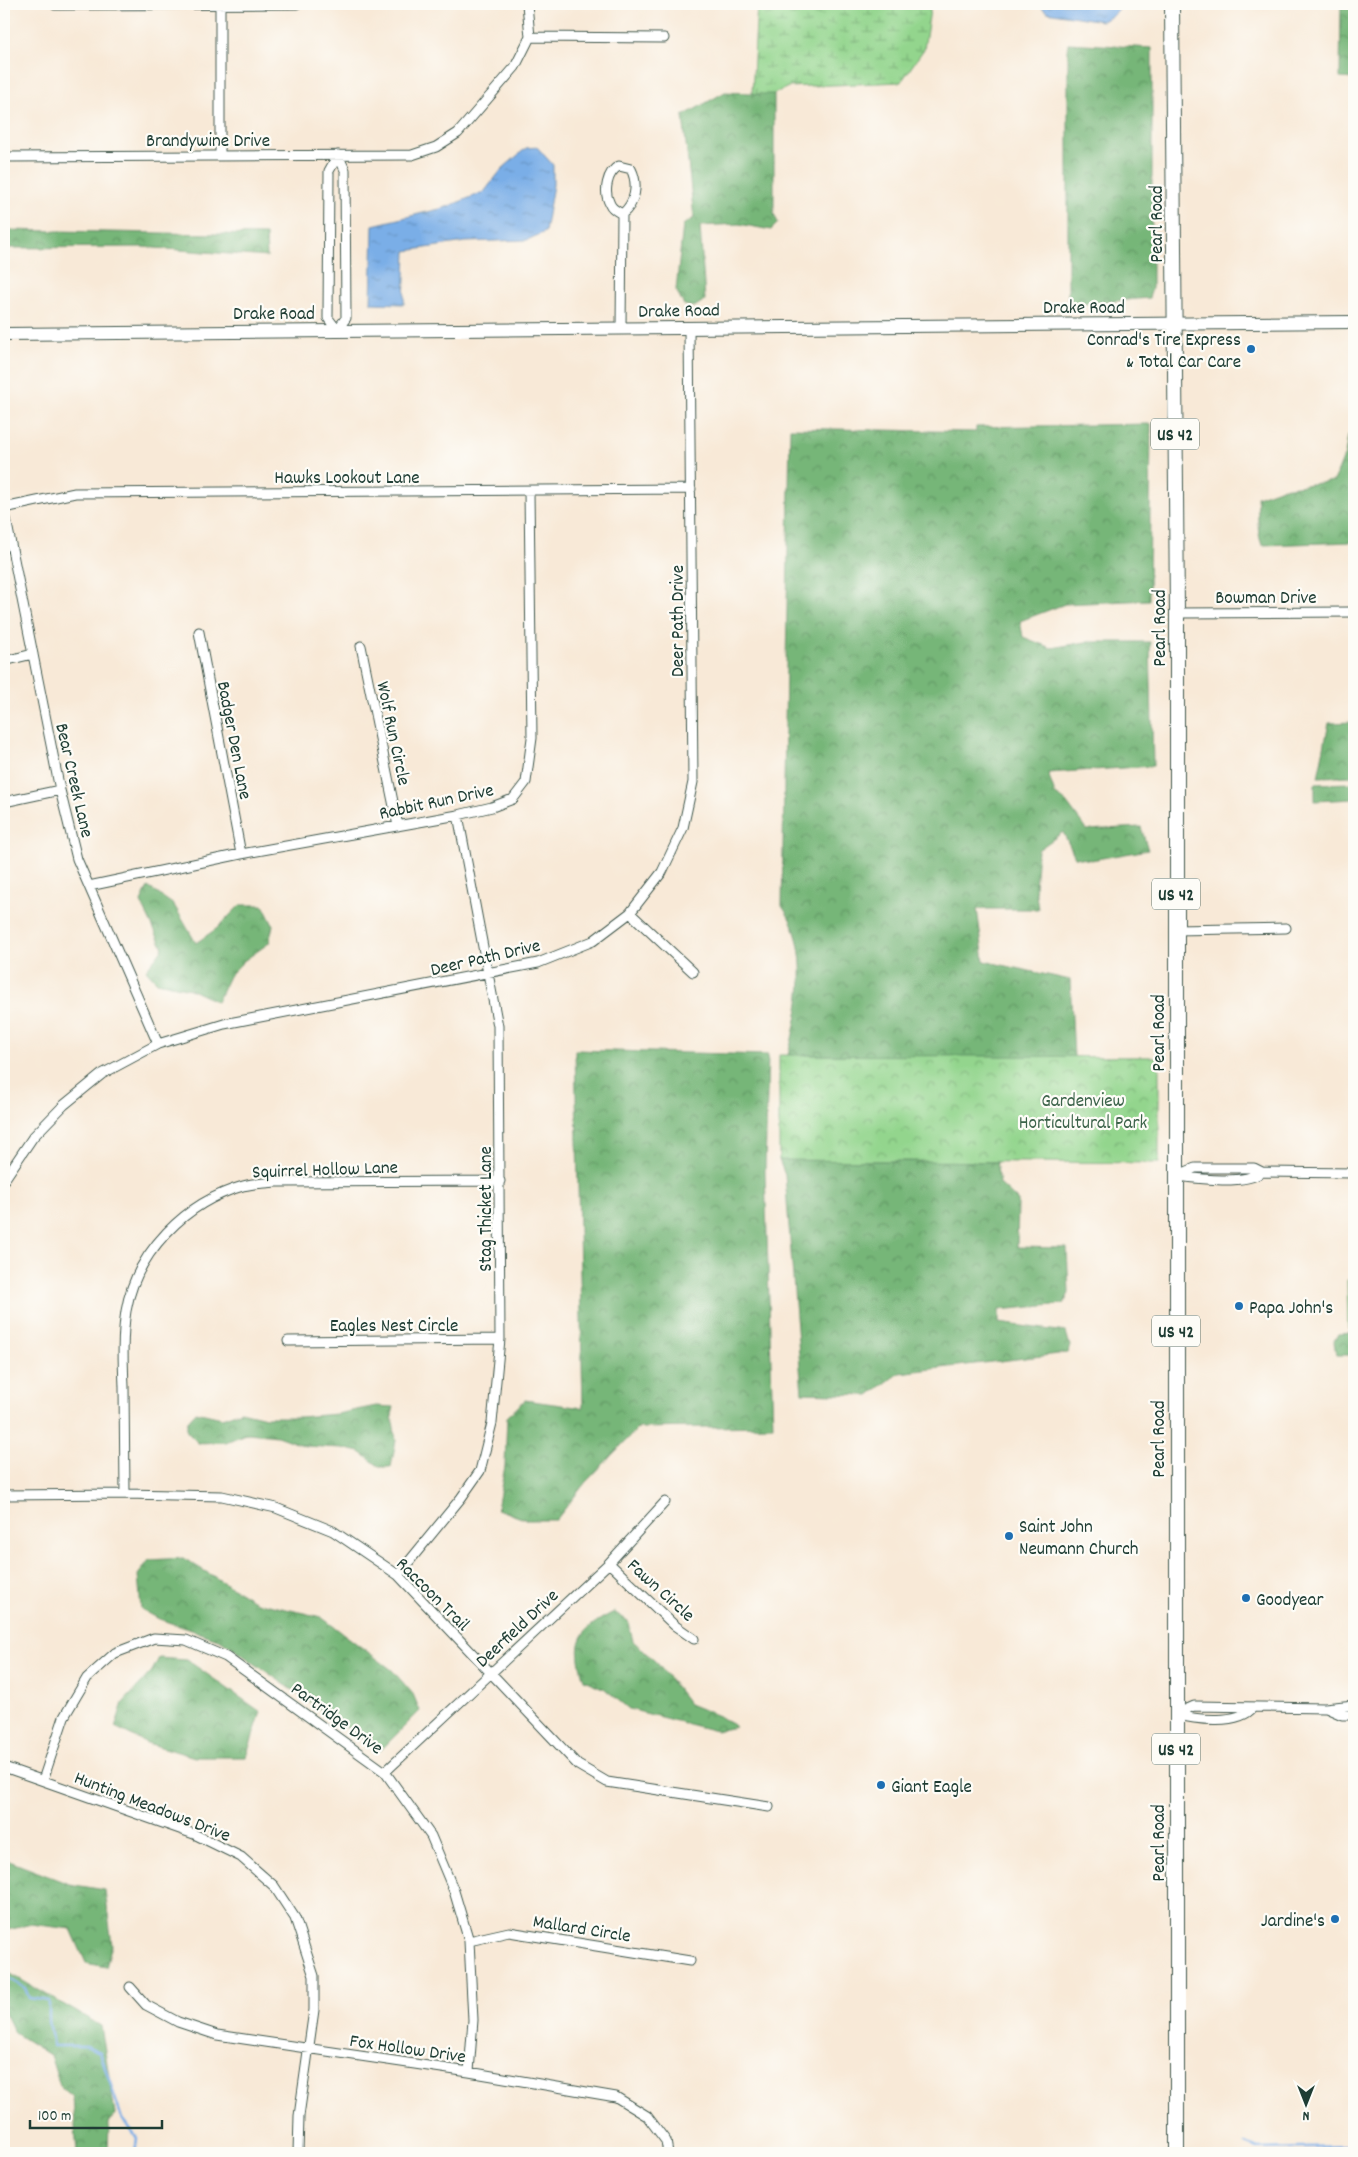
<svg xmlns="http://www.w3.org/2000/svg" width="1358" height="2157" font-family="Dekko,sans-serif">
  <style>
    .forest { fill: url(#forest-crowns); stroke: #4a7a56 }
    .wetland { fill: url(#wetland-marsh); stroke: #598960 }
    .park { fill: url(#park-crowns); stroke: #598960 }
    .water { fill: url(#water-ripples); stroke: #4c768e }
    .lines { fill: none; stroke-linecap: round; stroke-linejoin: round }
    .stream { stroke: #7aaee7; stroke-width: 2.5 }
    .street-casing { stroke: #40574c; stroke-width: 11 }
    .secondary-casing { stroke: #40574c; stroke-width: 14 }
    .primary-casing { stroke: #40574c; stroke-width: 16 }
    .street { stroke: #fff; stroke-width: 9 }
    .secondary { stroke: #fff; stroke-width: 12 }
    .primary { stroke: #fff; stroke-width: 14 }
    .poi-dot { fill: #1f6fb2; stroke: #fdfcf7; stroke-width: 2 }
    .labels { text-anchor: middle; stroke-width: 4.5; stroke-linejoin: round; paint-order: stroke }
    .shield { fill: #fdfcf7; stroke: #62766e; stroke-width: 1 }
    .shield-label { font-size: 18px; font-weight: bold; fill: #1f3d34 }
    .street-label { font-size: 19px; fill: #1f3d34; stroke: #fdfcf7 }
    .poi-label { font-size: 19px; fill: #1f3d34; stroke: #fdfcf7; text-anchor: start }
    .park-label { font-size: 19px; fill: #3c634a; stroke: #fdfcf7 }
  </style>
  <defs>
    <pattern id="forest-crowns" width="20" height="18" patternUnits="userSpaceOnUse" patternTransform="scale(1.25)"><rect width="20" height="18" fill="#76b678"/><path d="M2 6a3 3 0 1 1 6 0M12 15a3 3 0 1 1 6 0" fill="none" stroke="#609563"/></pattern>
    <pattern id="wetland-marsh" width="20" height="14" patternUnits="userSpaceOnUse" patternTransform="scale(1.25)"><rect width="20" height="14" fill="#93d58d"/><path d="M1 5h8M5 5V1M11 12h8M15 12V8" fill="none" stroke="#77ae74"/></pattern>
    <pattern id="park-crowns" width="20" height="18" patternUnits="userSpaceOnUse" patternTransform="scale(1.25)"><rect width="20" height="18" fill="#93d58d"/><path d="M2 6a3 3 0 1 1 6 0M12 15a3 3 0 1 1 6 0" fill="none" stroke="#77ae74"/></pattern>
    <pattern id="water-ripples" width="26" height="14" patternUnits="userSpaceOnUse" patternTransform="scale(1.25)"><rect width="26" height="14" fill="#7aaee7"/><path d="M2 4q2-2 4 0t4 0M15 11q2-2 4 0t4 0" fill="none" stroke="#638fbc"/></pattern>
  </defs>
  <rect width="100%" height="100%" fill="#fdfcf7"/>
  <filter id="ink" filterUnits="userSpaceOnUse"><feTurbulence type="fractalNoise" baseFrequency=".02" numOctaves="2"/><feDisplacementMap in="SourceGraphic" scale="10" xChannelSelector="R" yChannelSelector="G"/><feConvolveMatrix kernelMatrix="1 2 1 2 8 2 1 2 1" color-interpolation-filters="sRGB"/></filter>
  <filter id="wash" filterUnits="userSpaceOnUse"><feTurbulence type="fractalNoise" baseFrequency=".0096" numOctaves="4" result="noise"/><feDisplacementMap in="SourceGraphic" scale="20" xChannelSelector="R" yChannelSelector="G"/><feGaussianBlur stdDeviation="1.12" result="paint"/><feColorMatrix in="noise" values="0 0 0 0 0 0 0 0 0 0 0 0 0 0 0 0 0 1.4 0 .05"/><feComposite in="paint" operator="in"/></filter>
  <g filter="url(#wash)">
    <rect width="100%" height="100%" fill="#f8e9d7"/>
    <path class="forest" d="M 1341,4 L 1354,4 L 1354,79 L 1340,78 Z
      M 1068,43 L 1152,48 L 1152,288 L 1149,298 L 1068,305 Z
      M 725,92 L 774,94 L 774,214 L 778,223 L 771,230 L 739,224 L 700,226 L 705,300 L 694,307 L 684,305 L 676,290 L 683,225 L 694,218 L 683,116 Z
      M 4,230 L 266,235 L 267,257 L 142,247 L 4,248 Z
      M 1151,424 L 1149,600 L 1065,604 L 1020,621 L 1023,637 L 1051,648 L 1086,642 L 1150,642 L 1153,766 L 1048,773 L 1055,794 L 1066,802 L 1087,830 L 1141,827 L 1148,850 L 1091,860 L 1075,857 L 1063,832 L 1038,850 L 1035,887 L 1038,909 L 977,909 L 984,961 L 1070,980 L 1074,1057 L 788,1055 C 800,1007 813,949 782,906 L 790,428 L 976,432 L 976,427 Z
      M 1354,431 L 1354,542 L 1262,545 C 1256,530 1259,514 1257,497 L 1282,488 L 1334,481 L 1345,454 L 1348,435 Z
      M 1354,722 L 1354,776 L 1318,777 L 1329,723 Z
      M 1354,783 L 1354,799 L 1315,801 L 1315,784 Z
      M 148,887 L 174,905 L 196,943 L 216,929 L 240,905 L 263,905 L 273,925 L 269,943 L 245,960 L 229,976 L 217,1002 L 190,989 L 157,982 L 146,970 L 163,948 L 141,902 Z
      M 575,1050 L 768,1055 L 765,1171 L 773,1426 L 638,1428 L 585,1483 L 556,1520 L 527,1520 L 497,1509 L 505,1466 L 507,1417 L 525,1400 L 583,1408 Z
      M 779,1160 L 996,1162 L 1000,1184 L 1018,1201 L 1017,1247 L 1067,1248 L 1069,1293 L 1064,1304 L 999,1310 L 999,1323 L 1066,1332 L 1070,1346 L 1067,1353 L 899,1373 L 869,1395 L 802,1393 L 785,1175 Z
      M 1354,1333 L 1354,1355 L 1336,1355 L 1334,1341 L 1338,1334 Z
      M 376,1406 L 394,1407 L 392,1415 L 396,1440 L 391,1467 L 380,1467 L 360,1452 L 342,1448 L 305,1446 L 277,1436 L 248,1433 L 226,1442 L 198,1443 L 187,1432 L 187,1422 L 196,1412 L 222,1418 L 241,1411 L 266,1417 L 299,1417 L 337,1414 Z
      M 183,1558 L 256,1602 L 321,1617 L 392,1670 L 413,1694 L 420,1711 L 380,1751 L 221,1640 L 159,1619 L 141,1609 L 138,1575 L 149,1560 Z
      M 614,1612 L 628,1621 L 633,1641 L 657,1663 L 689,1704 L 721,1717 L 736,1727 L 716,1731 L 629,1709 L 605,1689 L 584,1680 C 572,1641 578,1630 614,1612 Z
      M 159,1658 L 187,1660 L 261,1712 L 246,1757 L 195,1757 L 147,1743 L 115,1727 L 123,1703 L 152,1671 Z
      M 4,1859 L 69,1884 L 105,1890 L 112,1945 L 106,1967 L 86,1963 L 71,1929 L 31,1924 L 5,1931 L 4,1934 Z
      M 4,1970 L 101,2026 L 115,2114 L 109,2123 L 108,2153 L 77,2153 L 73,2097 L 60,2086 L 50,2055 L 15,2033 L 4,2011 Z"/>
    <path class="wetland" d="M 757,4 L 931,4 L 924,49 L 901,82 L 788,87 L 774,94 L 752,94 Z"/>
    <path class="park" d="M 779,1055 L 1159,1057 L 1159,1163 L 779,1160 Z
      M 1347,1280 L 1354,1280 L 1354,1329 L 1348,1329 Z"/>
    <path class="water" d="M 1038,4 L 1121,4 L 1114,15 L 1102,21 L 1047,12 Z
      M 537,147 L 553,165 L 553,185 L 545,232 L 527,240 L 465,242 L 406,251 L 404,304 L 371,303 L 373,225 L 444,208 L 484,192 L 502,169 L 526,148 Z"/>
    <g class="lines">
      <path class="stream" d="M 4,1976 L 25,1988 L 29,1998 L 49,2001 L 49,2020 L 53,2046 L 86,2046 L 100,2052 L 122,2119 L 137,2138 L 135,2153
        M 1246,2144 L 1258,2149 L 1354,2147"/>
    </g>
  </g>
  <g filter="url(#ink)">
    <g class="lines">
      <defs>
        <path id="street" d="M 220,4 L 220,155
          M 55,5 L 297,4
          M 530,37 L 664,38
          M 338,155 L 345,170 L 346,318 L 337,330 L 328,318 L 329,171 Z
          M 4,157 L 412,155 L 436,147 L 458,133 L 515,67 L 530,37 L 527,4
          M 621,328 L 622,214 C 635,204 639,185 631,169 L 619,166 C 607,172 603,192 610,204 C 612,209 617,211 622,214
          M 4,508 L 75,493 L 691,489
          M 4,509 L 60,790 L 77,859 L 158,1044
          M 1177,613 L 1354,612
          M 199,632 L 241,854
          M 361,646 L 398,826
          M 4,661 L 33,654
          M 4,802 L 60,790
          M 89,886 L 241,854 L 458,815 L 492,807 L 513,799 L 526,782 L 532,738 L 529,491
          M 630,913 L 693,972
          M 1175,930 L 1286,928
          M 1176,1176 L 1195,1168 L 1254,1168 L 1262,1172 L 1354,1173
          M 1177,1176 C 1200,1179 1244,1185 1262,1172
          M 4,1180 L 33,1137 L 64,1105 L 102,1074 L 158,1044 L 224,1024 L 538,963 L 593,941 L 630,913 L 662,872 L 683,828 L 693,782 L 689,328
          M 288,1341 L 500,1339
          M 125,1494 C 125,1458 124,1423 124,1387 C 123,1362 122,1336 126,1311 C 136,1252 186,1202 243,1186 C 254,1183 266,1183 277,1182 L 500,1181
          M 4,1495 L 125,1494 L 222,1496 L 276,1508 L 333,1531 L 398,1575 L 578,1765 L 607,1782 L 769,1807
          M 609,1563 L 674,1625 L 694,1639
          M 398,1575 L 461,1498 L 480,1471 L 492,1423 L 500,1339 L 498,1026 L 458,815
          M 1326,1708 L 1342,1715 L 1354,1715
          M 1176,1714 L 1194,1706 L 1325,1708 L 1354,1705
          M 1176,1714 C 1195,1720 1240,1725 1253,1707
          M 4,1767 L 194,1834 L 241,1857 L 274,1886 L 295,1918 L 314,1976 L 314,2010 L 299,2116 L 298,2153
          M 385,1772 L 609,1563 L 665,1502
          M 43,1780 L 64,1717 L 87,1678 L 115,1653 L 154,1638 L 186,1640 L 226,1657 L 385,1772 L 431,1836 L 454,1891 L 469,1941 L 473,2020 L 469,2072
          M 469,1941 L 509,1932 L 690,1961
          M 130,1987 L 146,2005 L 178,2022 L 217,2035 L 469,2072 L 616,2097 L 647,2116 L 666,2141 L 668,2153"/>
        <path id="secondary" d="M 4,334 L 1354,322"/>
        <path id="primary" d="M 1172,4 L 1177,613 L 1177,2153"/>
      </defs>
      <use href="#street" class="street-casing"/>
      <use href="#secondary" class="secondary-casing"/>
      <use href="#primary" class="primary-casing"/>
      <use href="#street" class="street"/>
      <use href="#secondary" class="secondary"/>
      <use href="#primary" class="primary"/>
    </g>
  </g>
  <g class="poi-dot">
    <circle cx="1251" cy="349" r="5"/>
    <circle cx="1239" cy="1306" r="5"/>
    <circle cx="1009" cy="1536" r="5"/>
    <circle cx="1246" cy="1598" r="5"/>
    <circle cx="881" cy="1785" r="5"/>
    <circle cx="1335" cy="1919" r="5"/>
  </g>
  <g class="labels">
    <g class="shield">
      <rect x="1151" y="418.5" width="48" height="31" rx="4"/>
      <rect x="1152" y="878.5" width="48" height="31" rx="4"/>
      <rect x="1152" y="1315.5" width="48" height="31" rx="4"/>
      <rect x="1152" y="1733.5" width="48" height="31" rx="4"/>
    </g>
    <g class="shield-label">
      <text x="1175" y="440">US 42</text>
      <text x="1176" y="900">US 42</text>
      <text x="1176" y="1337">US 42</text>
      <text x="1176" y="1755">US 42</text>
    </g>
    <g class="street-label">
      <text x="208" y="146">Brandywine Drive</text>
      <text transform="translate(1155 224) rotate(-90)" y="7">Pearl Road</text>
      <text x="1084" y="313">Drake Road</text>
      <text transform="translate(679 309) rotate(-1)" y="7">Drake Road</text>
      <text x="274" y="319">Drake Road</text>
      <text x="347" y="483">Hawks Lookout Lane</text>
      <text x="1266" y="603">Bowman Drive</text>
      <text transform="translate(676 621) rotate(-90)" y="7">Deer Path Drive</text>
      <text transform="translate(1158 628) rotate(-90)" y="7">Pearl Road</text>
      <text transform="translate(395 733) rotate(78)" y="7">Wolf Run Circle</text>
      <text transform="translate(236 740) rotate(79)" y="7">Badger Den Lane</text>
      <text transform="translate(76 780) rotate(77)" y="7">Bear Creek Lane</text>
      <text transform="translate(436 800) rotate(-12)" y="7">Rabbit Run Drive</text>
      <text transform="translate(485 956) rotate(-13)" y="7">Deer Path Drive</text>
      <text transform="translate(1157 1033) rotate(-90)" y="7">Pearl Road</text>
      <text transform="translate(325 1168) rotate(-2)" y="7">Squirrel Hollow Lane</text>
      <text transform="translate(484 1209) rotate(-90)" y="7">Stag Thicket Lane</text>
      <text x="394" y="1331">Eagles Nest Circle</text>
      <text transform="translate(1157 1439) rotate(-90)" y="7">Pearl Road</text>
      <text transform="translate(662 1589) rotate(42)" y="7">Fawn Circle</text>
      <text transform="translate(434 1593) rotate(45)" y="7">Raccoon Trail</text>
      <text transform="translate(516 1627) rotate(-43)" y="7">Deerfield Drive</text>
      <text transform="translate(338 1717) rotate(36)" y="7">Partridge Drive</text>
      <text transform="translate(153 1805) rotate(21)" y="7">Hunting Meadows Drive</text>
      <text transform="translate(1157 1843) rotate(-90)" y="7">Pearl Road</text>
      <text transform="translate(582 1927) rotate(9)" y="7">Mallard Circle</text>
      <text transform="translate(408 2047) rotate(8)" y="7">Fox Hollow Drive</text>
    </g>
    <g class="poi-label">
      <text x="1241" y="345" text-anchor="end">Conrad's Tire Express<tspan x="1241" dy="22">&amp; Total Car Care</tspan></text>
      <text x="1249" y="1313">Papa John's</text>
      <text x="1019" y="1532">Saint John<tspan x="1019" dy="22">Neumann Church</tspan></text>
      <text x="1256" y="1605">Goodyear</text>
      <text x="891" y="1792">Giant Eagle</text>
      <text x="1325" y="1926" text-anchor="end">Jardine's</text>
    </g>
    <g class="park-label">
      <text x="1083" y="1106">Gardenview<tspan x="1083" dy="22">Horticultural Park</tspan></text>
    </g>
  </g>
  <rect width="1358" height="2157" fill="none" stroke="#fdfcf7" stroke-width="20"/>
  <g transform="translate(1306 2104) rotate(180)" stroke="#fdfcf7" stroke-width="4" paint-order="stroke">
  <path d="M0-4L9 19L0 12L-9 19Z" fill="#1f3d34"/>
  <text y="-8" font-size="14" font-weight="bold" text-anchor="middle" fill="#1f3d34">N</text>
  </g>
  <path d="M30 2120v8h132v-8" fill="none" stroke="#1f3d34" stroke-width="2.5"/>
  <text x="38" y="2120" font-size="15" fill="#1f3d34" stroke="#fdfcf7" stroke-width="4" paint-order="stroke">100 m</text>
</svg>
